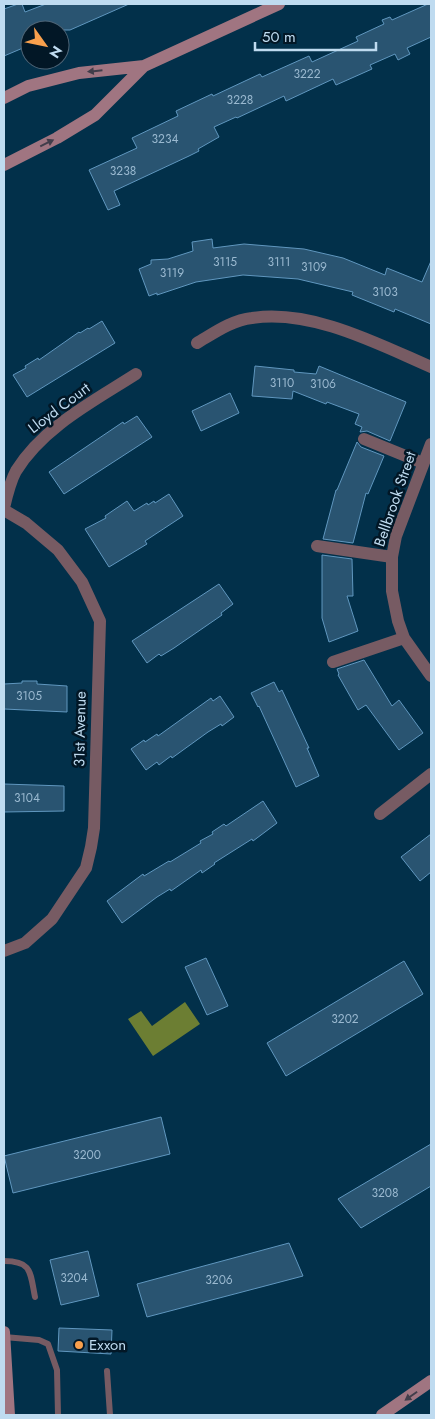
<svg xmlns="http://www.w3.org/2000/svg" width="435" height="1419" font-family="Jost,sans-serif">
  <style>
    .water { fill: #6c7e33 }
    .building { fill: #295471; stroke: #6097bf }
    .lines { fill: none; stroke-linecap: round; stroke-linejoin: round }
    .lane { stroke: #775b63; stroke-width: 6 }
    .street { stroke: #775b63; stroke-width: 12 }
    .secondary { stroke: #a07581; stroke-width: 12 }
    .oneway { fill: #413d4a }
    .poi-dot { fill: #f9a04d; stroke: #021726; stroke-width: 2 }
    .labels { text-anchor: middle; stroke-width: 5; stroke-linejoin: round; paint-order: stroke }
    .number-label { font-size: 12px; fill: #9ab9d0 }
    .street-label { font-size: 15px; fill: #bfdbf0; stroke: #021726 }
    .poi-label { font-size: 15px; fill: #bfdbf0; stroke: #021726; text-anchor: start }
  </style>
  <rect width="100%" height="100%" fill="#02304a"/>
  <path class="water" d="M 185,1002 L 200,1024 L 153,1056 L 128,1019 L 141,1011 L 152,1026 Z"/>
  <path class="building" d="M 18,4 L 22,4 L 25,12 L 46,4 L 129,4 L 70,30 L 30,30 L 30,45 L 4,56 L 4,9 Z
    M 428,4 L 431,4 L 431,37 L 407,48 L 410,54 L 398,60 L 395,54 L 370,65 L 372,69 L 336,85 L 333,79 L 286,101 L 284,96 L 237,118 L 236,117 L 214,127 L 219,137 L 198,149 L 199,151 L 189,156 L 114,191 L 120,205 L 108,210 L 89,170 L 137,148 L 132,138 L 178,116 L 176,111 L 212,94 L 213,96 L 260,74 L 262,77 L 309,56 L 312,62 L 358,41 L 356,37 L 384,24 L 382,20 L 390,17 L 392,20 Z
    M 212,239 L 213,248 L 244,244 L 304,249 L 343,258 L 385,275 L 387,268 L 422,282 L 431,261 L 431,324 L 395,309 L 394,312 L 352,295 L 353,292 L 298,279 L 243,275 L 196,282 L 157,295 L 157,293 L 149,296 L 139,269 L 151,264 L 151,260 L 168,259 L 193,251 L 192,242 Z
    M 102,321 L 115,343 L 27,397 L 13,375 L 26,368 L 25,366 L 38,358 L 39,360 L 79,332 L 80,333 L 88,328 L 89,329 Z
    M 255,366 L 294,370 L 294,372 L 316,374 L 319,366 L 406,402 L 390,441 L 367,431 L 360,432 L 362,427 L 355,424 L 359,414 L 327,402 L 326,404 L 293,391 L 292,399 L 252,396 Z
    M 230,393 L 239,413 L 201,431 L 192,411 Z
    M 137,416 L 152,437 L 64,494 L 49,472 L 123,422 L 124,424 Z
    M 357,442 L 361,447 L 384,456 L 368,494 L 366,493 L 353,543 L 323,539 L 336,490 L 337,490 Z
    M 169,494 L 183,516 L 145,541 L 147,544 L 109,567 L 85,529 L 106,518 L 105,516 L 127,501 L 134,511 L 147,503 L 148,505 L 154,501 L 155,503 Z
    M 322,555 L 352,559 L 353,596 L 347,596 L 358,631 L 329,642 L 322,618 Z
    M 219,584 L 233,604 L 221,613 L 222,615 L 174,648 L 161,656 L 159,654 L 147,663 L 132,641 Z
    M 364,660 L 392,706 L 399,700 L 423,733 L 399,750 L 366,705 L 358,710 L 338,675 L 339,674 L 337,669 Z
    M 22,681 L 37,681 L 37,684 L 67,686 L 67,712 L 4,709 L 4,684 L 22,683 Z
    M 274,682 L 279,692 L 282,690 L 309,748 L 307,748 L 319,776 L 296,787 L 259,706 L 258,707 L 251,693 Z
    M 220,696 L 234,717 L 222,726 L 221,724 L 208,732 L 172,758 L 171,756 L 159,765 L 157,762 L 146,770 L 131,749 L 144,740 L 145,742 L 157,734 L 158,736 L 211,698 L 213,701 Z
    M 4,784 L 64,786 L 64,811 L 4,812 Z
    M 263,801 L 277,823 L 253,841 L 252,839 L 214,863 L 215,864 L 202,873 L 201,870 L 171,891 L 170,889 L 157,897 L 122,923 L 107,901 L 143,874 L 144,876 L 169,861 L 170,862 L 201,843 L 200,841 L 213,834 L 212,832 L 224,824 L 226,826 Z
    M 431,834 L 431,872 L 420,881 L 401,857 Z
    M 206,958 L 228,1006 L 207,1015 L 185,967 Z
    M 404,961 L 423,994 L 286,1076 L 267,1043 Z
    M 161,1117 L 170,1154 L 13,1193 L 4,1156 Z
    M 431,1144 L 431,1186 L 361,1228 L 338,1199 Z
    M 289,1243 L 303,1276 L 147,1317 L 137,1284 Z
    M 88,1251 L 99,1296 L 61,1305 L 50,1260 Z
    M 59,1328 L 112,1330 L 111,1354 L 58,1351 Z"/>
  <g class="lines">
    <path class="lane" d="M 4,1261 C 32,1261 30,1272 35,1297
      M 4,1337 L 39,1340 L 48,1344 L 57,1370 L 58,1415
      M 107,1371 L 110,1415"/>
    <path class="street" d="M 197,343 C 214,333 232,320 252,318 C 312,309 378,344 431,367
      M 364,439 L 423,463
      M 431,444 L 396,536 L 392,557 L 392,591 L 398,621 L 404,638 L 431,676
      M 4,508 C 7,495 10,482 16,471 C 43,427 94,401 136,374
      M 4,510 L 26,523 L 58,550 L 82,582 L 100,621 L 94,828 L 91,847 L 86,868 L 52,919 L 25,943 L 4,951
      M 317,546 L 392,557
      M 333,662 L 404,638
      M 380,814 L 431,774"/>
    <path class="secondary" d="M 4,98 L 28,86 L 79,73 L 144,66 L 279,4
      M 4,165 L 57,138 L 95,115 L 144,66
      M 4,1332 L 9,1415
      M 382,1415 L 431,1381"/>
  </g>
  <defs><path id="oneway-solid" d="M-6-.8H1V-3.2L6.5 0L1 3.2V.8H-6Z" transform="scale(1.25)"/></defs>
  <g class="oneway">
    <use href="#oneway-solid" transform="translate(95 71) rotate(174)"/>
    <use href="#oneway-solid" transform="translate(47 143) rotate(-26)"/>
    <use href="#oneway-solid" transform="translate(411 1396) rotate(145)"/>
  </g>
  <circle class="poi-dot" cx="79" cy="1345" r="5"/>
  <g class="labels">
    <g class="number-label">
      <text x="307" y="78">3222</text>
      <text x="240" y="104">3228</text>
      <text x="165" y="143">3234</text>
      <text x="123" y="175">3238</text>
      <text x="225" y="266">3115</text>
      <text x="279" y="266">3111</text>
      <text x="314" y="271">3109</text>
      <text x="172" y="277">3119</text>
      <text x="385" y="296">3103</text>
      <text x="282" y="387">3110</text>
      <text x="323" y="388">3106</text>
      <text x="29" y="700">3105</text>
      <text x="27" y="802">3104</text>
      <text x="345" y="1023">3202</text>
      <text x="87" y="1159">3200</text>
      <text x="385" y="1197">3208</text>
      <text x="74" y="1282">3204</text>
      <text x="219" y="1284">3206</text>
    </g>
    <g class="street-label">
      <text transform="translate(59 408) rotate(-37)" y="5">Lloyd Court</text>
      <text transform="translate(395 499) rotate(-71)" y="5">Bellbrook Street</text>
      <text transform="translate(80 729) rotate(-89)" y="5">31st Avenue</text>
    </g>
    <g class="poi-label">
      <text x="89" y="1350">Exxon</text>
    </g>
  </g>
  <rect width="435" height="1419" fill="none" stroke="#bfdbf0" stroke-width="10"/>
  <g transform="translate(45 45) rotate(123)"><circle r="24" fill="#021726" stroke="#4e6577"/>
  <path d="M0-4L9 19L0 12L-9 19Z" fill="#f9a04d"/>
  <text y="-8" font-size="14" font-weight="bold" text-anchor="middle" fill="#bfdbf0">N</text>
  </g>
  <path d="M255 42v8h121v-8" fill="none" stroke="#bfdbf0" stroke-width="2.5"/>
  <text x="262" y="42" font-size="15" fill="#bfdbf0" stroke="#021726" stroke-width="4" paint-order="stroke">50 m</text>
</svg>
